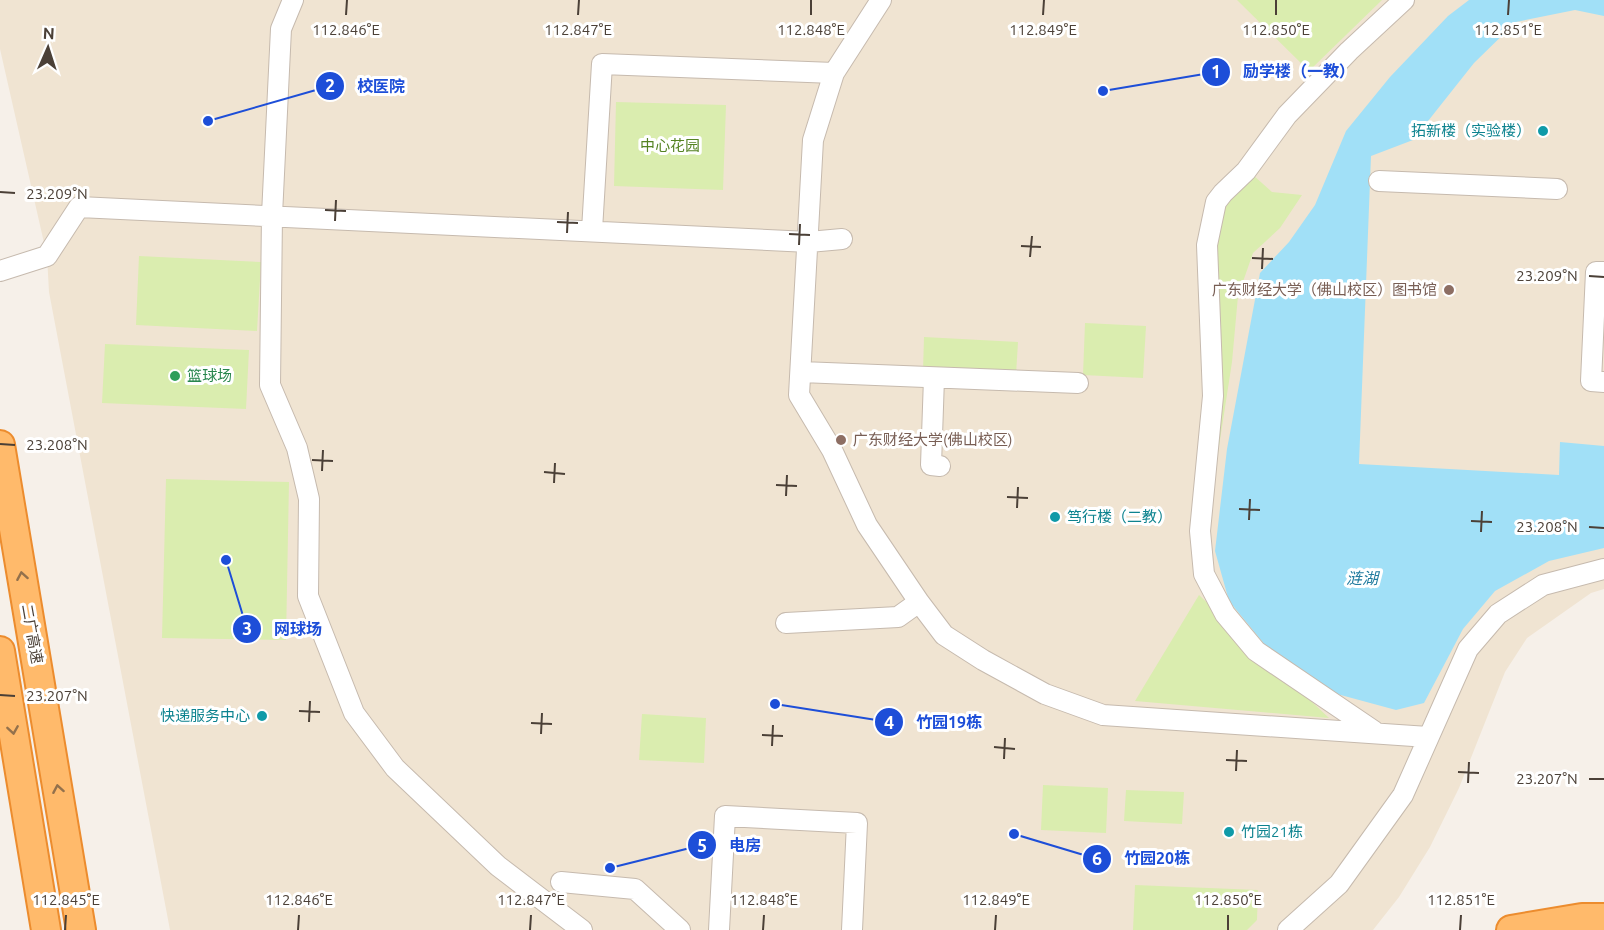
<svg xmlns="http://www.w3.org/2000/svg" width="1604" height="930" font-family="Ubuntu,'Noto Sans SC',sans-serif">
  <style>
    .education { fill: #f0e4d2 }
    .green { fill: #daedaf }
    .water { fill: #a1e0f7 }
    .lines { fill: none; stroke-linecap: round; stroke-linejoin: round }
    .minor-casing { stroke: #c6baae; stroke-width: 22 }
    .highway-casing { stroke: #ec8c2e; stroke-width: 32 }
    .minor { stroke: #fff; stroke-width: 20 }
    .highway { stroke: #ffba6b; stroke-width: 28 }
    .oneway { stroke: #93714c }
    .ticks { fill: none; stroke: #4b4037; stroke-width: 2 }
    .culture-dot { fill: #0f9aa8; stroke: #fff; stroke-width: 2 }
    .education-dot { fill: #8d6e63; stroke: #fff; stroke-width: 2 }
    .leisure-dot { fill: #2e9e5b; stroke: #fff; stroke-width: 2 }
    .labels { text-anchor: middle; stroke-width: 6; stroke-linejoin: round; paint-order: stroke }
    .culture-label { font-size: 15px; fill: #0d838f; stroke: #fff; text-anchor: end }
    .park-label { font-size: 15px; fill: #558323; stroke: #fff }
    .education-label { font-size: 15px; fill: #785e54; stroke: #fff; text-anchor: end }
    .leisure-label { font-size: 15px; fill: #27864d; stroke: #fff; text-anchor: start }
    .street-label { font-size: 15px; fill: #4b4037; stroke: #fff }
    .water-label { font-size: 16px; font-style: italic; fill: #217b9f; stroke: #fff }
    .ticks-label { font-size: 15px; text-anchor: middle; fill: #4b4037; stroke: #fff; stroke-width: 6; stroke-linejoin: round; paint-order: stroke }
    .leader { fill: none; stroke: #1d4ed8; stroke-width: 2 }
    .callout-dot { fill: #1d4ed8; stroke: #fff; stroke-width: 2 }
    .mark-label { font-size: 18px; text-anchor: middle; font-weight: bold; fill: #fff }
    .callout-label { font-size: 16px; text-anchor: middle; font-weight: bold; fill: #1d4ed8; stroke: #fff; stroke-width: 6; stroke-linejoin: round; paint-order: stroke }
  </style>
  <rect width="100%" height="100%" fill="#f6f0e9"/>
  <path class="education" d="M 0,0 L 1604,0 L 1604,589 L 1591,593 L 1527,638 L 1505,672 L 1459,788 L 1430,847 L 1399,897 L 1373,930 L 170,930 L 49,292 L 47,256 L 0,49 Z"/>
  <path class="green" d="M 1237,0 L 1382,0 L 1309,71 Z
    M 616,102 L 726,105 L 723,190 L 614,186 Z
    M 1253,175 L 1272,192 L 1302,195 L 1280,228 L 1253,253 L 1238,296 L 1232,362 L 1214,479 L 1213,251 L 1221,205 Z
    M 139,256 L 261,262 L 257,331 L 136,325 Z
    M 1085,323 L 1146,326 L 1143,378 L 1083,375 Z
    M 924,337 L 1018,342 L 1016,375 L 923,371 Z
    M 105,344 L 249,350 L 246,409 L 102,403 Z
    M 166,479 L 289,482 L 286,640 L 162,638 Z
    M 1199,595 L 1329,718 L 1135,701 Z
    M 642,714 L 706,718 L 704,763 L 639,760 Z
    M 1043,785 L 1108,788 L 1106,833 L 1041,830 Z
    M 1126,790 L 1184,792 L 1182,824 L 1124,821 Z
    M 1135,885 L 1258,890 L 1257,920 L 1247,930 L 1133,930 Z"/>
  <path class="water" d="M 1469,0 L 1604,0 L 1604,16 L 1575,10 L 1516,22 L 1474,63 L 1413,140 L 1371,156 L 1359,464 L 1559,475 L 1560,442 L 1604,446 L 1604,548 L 1549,561 L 1495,591 L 1463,629 L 1424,703 L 1396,710 L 1337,694 L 1274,656 L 1229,601 L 1215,551 L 1227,449 L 1260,273 L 1289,242 L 1315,205 L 1346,131 L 1390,77 L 1448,16 Z"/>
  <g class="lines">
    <defs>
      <path id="minor" d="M 293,0 L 281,29 L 272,215 L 270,385 L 297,448 L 309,499 L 308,596 L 354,713 L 395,768 L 498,866 L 582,930
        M 881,0 L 834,73 L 813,140 L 799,395 L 832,450 L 867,525 L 919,602 L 944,635 L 983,660 L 1045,694 L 1103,715 L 1428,737
        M 1379,181 L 1557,189
        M 592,230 L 602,64 L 834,73
        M 0,271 L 47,256 L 79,207 L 809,242 L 842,239
        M 1604,272 L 1596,272 L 1591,381 L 1604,382
        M 801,372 L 1078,383
        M 934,378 L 931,465 L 940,466
        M 786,623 L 898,617 L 919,602
        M 1374,731 L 1256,651 L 1225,614 L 1204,574 L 1200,531 L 1213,396 L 1207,245 L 1216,202 L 1223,193 L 1246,171 L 1287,115 L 1349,51 L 1404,0
        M 561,882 L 635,889 L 680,930
        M 719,930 L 725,816 L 857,823 L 852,930
        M 1288,930 L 1339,884 L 1403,795 L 1468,649 L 1498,614 L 1543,585 L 1604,569"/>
      <path id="highway" d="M 0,445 L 81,930
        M 0,651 L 46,930
        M 1511,930 L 1582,918 L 1604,918"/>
    </defs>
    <use href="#minor" class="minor-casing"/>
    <use href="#highway" class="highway-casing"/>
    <use href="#minor" class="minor"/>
    <use href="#highway" class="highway"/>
  </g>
  <defs><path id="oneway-chevron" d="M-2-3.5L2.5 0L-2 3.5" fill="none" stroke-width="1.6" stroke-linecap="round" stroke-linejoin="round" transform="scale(1.5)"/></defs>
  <g class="oneway">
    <use href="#oneway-chevron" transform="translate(22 576) rotate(-100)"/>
    <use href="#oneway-chevron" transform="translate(13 730) rotate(81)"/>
    <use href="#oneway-chevron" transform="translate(58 789) rotate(-100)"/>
  </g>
  <path class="ticks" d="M 346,15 L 347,0M 578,15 L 579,0M 811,15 L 811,0M 1043,15 L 1044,0M 1276,15 L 1276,0M 1508,15 L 1509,0M 0,192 L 15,193M 325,210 L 346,211M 335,221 L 336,200M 557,222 L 578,223M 567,233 L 568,212M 789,234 L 810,235M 799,245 L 800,224M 1021,246 L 1041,247M 1030,257 L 1032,236M 1252,258 L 1273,259M 1262,269 L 1263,248M 1589,276 L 1604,277M 0,444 L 15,445M 312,460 L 333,461M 322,471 L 323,450M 544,472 L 565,474M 554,483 L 555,463M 776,485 L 797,486M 786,496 L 787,475M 1007,497 L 1028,498M 1017,508 L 1018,487M 1239,509 L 1260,510M 1249,520 L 1250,499M 1471,521 L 1492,522M 1589,527 L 1604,528M 1481,532 L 1482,511M 0,695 L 15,696M 299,711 L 320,712M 309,722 L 310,701M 531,723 L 552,724M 541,734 L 542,713M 762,735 L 783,736M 772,746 L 773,725M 994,747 L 1015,749M 1004,759 L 1005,738M 1226,760 L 1247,761M 1236,771 L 1237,750M 1458,772 L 1479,773M 1589,779 L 1604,779M 1468,783 L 1469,762M 65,930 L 66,915M 298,930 L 299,915M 530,930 L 531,915M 763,930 L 764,915M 995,930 L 996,915M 1228,930 L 1228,915M 1460,930 L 1461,915"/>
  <g class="culture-dot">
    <circle cx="1543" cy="131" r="6"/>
    <circle cx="1055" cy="517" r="6"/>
    <circle cx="262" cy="716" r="6"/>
    <circle cx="1229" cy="832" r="6"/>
  </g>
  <g class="education-dot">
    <circle cx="1449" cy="290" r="6"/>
    <circle cx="841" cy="440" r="6"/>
  </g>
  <circle class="leisure-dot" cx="175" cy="376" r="6"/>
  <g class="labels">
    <g class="culture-label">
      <text x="1531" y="136">拓新楼（实验楼）</text>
      <text x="1067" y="522" text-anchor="start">笃行楼（二教）</text>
      <text x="250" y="721">快递服务中心</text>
      <text x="1241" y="837" text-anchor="start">竹园21栋</text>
    </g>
    <g class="park-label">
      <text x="670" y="151">中心花园</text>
    </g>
    <g class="education-label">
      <text x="1437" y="295">广东财经大学（佛山校区）图书馆</text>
      <text x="853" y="445" text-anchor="start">广东财经大学(佛山校区)</text>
    </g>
    <g class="leisure-label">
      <text x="187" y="381">篮球场</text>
    </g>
    <g class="street-label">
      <text transform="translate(32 634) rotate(80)" y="5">二广高速</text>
    </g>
    <g class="water-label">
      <text x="1362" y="584">涟湖</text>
    </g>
  </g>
  <g class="ticks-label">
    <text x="346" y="35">112.846°E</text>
    <text x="578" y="35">112.847°E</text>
    <text x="811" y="35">112.848°E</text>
    <text x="1043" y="35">112.849°E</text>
    <text x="1276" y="35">112.850°E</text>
    <text x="1508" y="35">112.851°E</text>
    <text x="57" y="199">23.209°N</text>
    <text x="1547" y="281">23.209°N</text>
    <text x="57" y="450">23.208°N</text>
    <text x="1547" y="532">23.208°N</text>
    <text x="57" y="701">23.207°N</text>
    <text x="1547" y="784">23.207°N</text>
    <text x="66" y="905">112.845°E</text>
    <text x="299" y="905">112.846°E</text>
    <text x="531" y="905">112.847°E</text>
    <text x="764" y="905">112.848°E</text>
    <text x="996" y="905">112.849°E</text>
    <text x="1228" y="905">112.850°E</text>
    <text x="1461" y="905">112.851°E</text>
  </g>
  <path class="leader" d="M1103 91L1216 72M208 121L330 86M226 560L247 629M775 704L889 722M610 868L702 845M1014 834L1097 859"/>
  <g class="callout-dot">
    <circle cx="1103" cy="91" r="6"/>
    <circle cx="208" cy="121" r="6"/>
    <circle cx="226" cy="560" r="6"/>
    <circle cx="775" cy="704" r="6"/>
    <circle cx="610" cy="868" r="6"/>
    <circle cx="1014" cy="834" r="6"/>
    <circle cx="1216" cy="72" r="15"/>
    <circle cx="330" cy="86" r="15"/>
    <circle cx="247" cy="629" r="15"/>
    <circle cx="889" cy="722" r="15"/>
    <circle cx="702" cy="845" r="15"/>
    <circle cx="1097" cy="859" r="15"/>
  </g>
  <g class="mark-label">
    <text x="1216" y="78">1</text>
    <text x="330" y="92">2</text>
    <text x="247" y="635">3</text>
    <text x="889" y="729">4</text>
    <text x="702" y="852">5</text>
    <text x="1097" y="865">6</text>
  </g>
  <g class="callout-label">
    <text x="1299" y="77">励学楼（一教）</text>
    <text x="381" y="92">校医院</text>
    <text x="298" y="635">网球场</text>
    <text x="949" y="728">竹园19栋</text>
    <text x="745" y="851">电房</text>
    <text x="1157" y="864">竹园20栋</text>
  </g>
  <g transform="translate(48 48) rotate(3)" stroke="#ffffff" stroke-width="4.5" paint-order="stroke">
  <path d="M0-4.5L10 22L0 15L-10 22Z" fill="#4b4037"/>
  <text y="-9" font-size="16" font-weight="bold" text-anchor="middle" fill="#4b4037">N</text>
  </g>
</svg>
